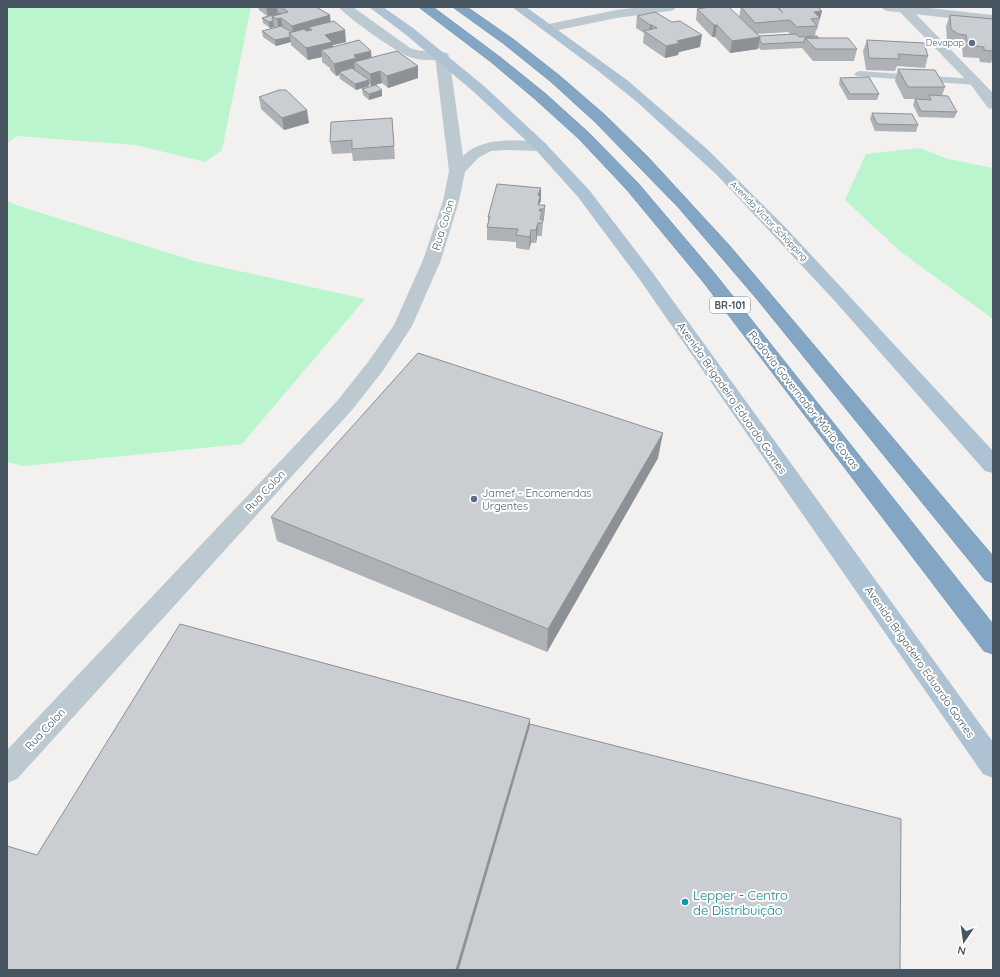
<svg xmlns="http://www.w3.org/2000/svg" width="1000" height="977" font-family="Quicksand,sans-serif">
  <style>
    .green { fill: #baf5ce }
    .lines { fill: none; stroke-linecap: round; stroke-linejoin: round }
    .motorway-casing { stroke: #6e91b0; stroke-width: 1 }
    .service { fill: #bcc9d1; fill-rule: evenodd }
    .minor { fill: #bcc9d1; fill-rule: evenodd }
    .tertiary { fill: #bcc9d1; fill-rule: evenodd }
    .primary { fill: #adc2d2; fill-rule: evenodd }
    .motorway { fill: #83a6c5; fill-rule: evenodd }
    .wall { fill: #aeb1b5; fill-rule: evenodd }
    .shaded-wall { fill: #8d9094 }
    .building { fill: #caced3; stroke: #8d9094 }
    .service-dot { fill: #5c6f8a; stroke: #fff; stroke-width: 1.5 }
    .culture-dot { fill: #0f9aa8; stroke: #fff; stroke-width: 1.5 }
    .labels { text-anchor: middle; stroke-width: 4; stroke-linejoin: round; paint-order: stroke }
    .far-service-label { font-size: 9px; fill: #4e5e75; stroke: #fff; text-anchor: end }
    .far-street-label { font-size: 9px; fill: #465560; stroke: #fff }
    .shield { fill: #fff; stroke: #7e8890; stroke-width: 1 }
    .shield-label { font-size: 10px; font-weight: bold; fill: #465560 }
    .street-label { font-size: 11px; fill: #465560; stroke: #fff }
    .service-label { font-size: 11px; fill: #4e5e75; stroke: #fff; text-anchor: start }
    .near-culture-label { font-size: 13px; fill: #0d838f; stroke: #fff; text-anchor: start }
  </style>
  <rect width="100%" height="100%" fill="#f3f0f0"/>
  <path class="green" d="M 7,7 L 251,7 L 222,150 L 205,162 L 136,145 L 17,136 L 7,143 Z
    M 920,148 L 948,159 L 993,168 L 993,319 L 901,252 L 845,200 L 866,154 Z
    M 7,201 L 19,206 L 194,261 L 365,299 L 242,444 L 24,466 L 7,462 Z"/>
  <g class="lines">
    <defs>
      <path id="motorway" d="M 419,7 L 433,7 L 500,57 L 546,94 L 589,133 L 638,183 L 716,275 L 993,624 L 993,654 L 984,651 L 704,283 L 627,190 L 579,139 L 536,100 L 491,62 Z
        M 453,7 L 467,7 L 513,39 L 560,76 L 605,115 L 648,157 L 729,245 L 993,556 L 993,583 L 985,580 L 756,298 L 678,207 L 594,121 L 550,81 L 504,44 Z"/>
    </defs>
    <use href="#motorway" class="motorway-casing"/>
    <path class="service" d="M 859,71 L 976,79 L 981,82 L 976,85 L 856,76 L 854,74 Z"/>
    <path class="minor" d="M 339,7 L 353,7 L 410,48 C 422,53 434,50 447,53 L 449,56 L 447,59 C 436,61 420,61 410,57 C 399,54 345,16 339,7 Z
      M 899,7 L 909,7 L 993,93 L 993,109 L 988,108 L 971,85 L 900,12 L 898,9 Z"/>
    <path class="tertiary" d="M 642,7 L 676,7 L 674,10 L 670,11 L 616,18 L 549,32 L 545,31 L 543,28 L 545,25 L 549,24 L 616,10 Z
      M 882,7 L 920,7 L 993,15 L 993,23 L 888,11 L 884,10 Z
      M 442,52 L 447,53 L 449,56 L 463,156 C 483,136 514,141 540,141 L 545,143 L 548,146 L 545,149 L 540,151 L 506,150 L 491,151 L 478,158 L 465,172 L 459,201 L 441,260 L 412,326 L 382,372 L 352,410 L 17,779 L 7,783 L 7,750 L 338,400 L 368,362 L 394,325 L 423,260 L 443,201 L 449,171 L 435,56 L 437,53 Z"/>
    <path class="primary" d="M 369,7 L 383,7 L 413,28 L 484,86 L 545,143 L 590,191 L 652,272 L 993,742 L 993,778 L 983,774 L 640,280 L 578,197 L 535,149 L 474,92 L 405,34 Z
      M 512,7 L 526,7 L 627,80 L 707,149 L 787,229 L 993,451 L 993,473 L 985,471 L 833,299 L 717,175 L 637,102 L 597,70 Z"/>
    <use href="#motorway" class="motorway"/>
  </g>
  <path class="wall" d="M 258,7 L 316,7 L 330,15 L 330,22 L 346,42 L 333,45 L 333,47 L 372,57 L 418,66 L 418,78 L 388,88 L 382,83 L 371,86 L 369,84 L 369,86 L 356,90 L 340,79 L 339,75 L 336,76 L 330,70 L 330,68 L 322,62 L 322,57 L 308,60 L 291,45 L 291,42 L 276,46 L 263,37 L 262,31 L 274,28 L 274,27 L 270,28 L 263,23 L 262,18 L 267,16 L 259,10 Z
    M 741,7 L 818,7 L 822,11 L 817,30 L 816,30 L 815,36 L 819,38 L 857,49 L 854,61 L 813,61 L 802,48 L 761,50 L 758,47 L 758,49 L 730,53 L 715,37 L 712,37 L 696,20 L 697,9 L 739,17 ZM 788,32 L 790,34 L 759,36 L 757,34 Z
    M 950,15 L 993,19 L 993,60 L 992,60 L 991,63 L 980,62 L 979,58 L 963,57 L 962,47 L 954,46 L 947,40 L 946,26 Z
    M 637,16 L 672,22 L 700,47 L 679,52 L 678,55 L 665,58 L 643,43 L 644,33 L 636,28 Z
    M 867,40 L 928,56 L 925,68 L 897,66 L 895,71 L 866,70 L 863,51 Z
    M 898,69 L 945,87 L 942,96 L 957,112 L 954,118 L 919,117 L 913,105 L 915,99 L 904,99 L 895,81 Z
    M 840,78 L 879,94 L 877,100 L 848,100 L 839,84 Z
    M 362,89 L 382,96 L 369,100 L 363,95 Z
    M 259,97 L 309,123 L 284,130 L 261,109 Z
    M 872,113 L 918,125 L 916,132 L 875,131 L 870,119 Z
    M 392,118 L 395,159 L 353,161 L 352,153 L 332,154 L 330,142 Z
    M 541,201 L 539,205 L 545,205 L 544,218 L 543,222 L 542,233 L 542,236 L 537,236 L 536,243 L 531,243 L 529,250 L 516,248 L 516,242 L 487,240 L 487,227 L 488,222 L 488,217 Z
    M 658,458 L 547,652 L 277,541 L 271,517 Z"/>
  <path class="shaded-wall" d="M 266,7 L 277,7 L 278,15 L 268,17 Z
    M 822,11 L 820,18 L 814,12 Z
    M 330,15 L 331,26 L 309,27 L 310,33 L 293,37 L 292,26 Z
    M 281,18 L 283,30 L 279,31 L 277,19 Z
    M 273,21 L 274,27 L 270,28 L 269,22 Z
    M 650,25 L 652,25 L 651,36 L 649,35 Z
    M 714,25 L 717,25 L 715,37 L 712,37 Z
    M 345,30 L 346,42 L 333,45 L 334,54 L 321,50 L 322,57 L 308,60 L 306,48 L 325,35 Z
    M 702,35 L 700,47 L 679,52 L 678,55 L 665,58 L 666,46 L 677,41 Z
    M 290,37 L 291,42 L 276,46 L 275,40 Z
    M 760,37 L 758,49 L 730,53 L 732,41 Z
    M 371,51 L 372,63 L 354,62 L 355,70 L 339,72 L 339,75 L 336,76 L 334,64 L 354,55 Z
    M 418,66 L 418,78 L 388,88 L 387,76 Z
    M 380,71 L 382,83 L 371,86 L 370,74 Z
    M 369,80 L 369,86 L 356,90 L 355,84 Z
    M 382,90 L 382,96 L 369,100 L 369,94 Z
    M 307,110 L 309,123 L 284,130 L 282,118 Z
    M 541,188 L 541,201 L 539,204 L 539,210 L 538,218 L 538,195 Z
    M 545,205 L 544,218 L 543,222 L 544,209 Z
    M 538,223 L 537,236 L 536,243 L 536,230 Z
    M 531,230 L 531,243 L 529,250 L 530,237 Z
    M 663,433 L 658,458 L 547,652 L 548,629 Z
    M 530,719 L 529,741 L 463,970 L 456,970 Z"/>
  <path class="building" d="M 282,7 L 316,7 L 330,15 L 292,26 L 281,18 L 277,19 L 272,16 L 288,12 Z
    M 711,7 L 729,7 L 760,37 L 732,41 L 717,25 L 714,25 L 697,9 Z
    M 741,7 L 777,7 L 783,13 L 778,7 L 818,7 L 822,11 L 814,12 L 820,18 L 811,19 L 817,26 L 797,27 L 790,20 L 755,23 Z
    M 655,12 L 672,22 L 680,21 L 702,35 L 677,41 L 680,43 L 666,46 L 644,31 L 657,28 L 652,25 L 650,25 L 637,16 Z
    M 280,13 L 281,14 L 272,16 L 273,21 L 269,22 L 262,18 Z
    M 950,15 L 993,19 L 993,51 L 984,50 L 984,47 L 968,45 L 966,35 L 958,34 L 951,29 Z
    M 334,21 L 345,30 L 325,35 L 332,42 L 306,48 L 289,33 L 304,29 L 306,31 L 312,30 L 309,27 Z
    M 281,26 L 292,32 L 289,33 L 290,37 L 275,40 L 262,31 Z
    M 796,34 L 799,37 L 817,36 L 819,38 L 805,38 L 804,43 L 803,42 L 763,44 L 760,41 L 760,37 L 759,36 Z
    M 805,38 L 848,38 L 857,49 L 816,49 Z
    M 359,40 L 371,51 L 354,55 L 356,58 L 334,64 L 329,58 L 330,58 L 321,50 Z
    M 867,40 L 924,43 L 928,56 L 898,54 L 899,59 L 869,58 Z
    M 397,51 L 418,66 L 387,76 L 380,71 L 370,74 L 354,62 Z
    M 352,68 L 369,80 L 355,84 L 339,72 Z
    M 898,69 L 935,70 L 945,87 L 908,87 Z
    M 869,77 L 879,94 L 850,94 L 840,78 Z
    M 376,85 L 382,90 L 369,94 L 362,89 Z
    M 279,90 L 286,90 L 307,110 L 282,118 L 259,97 Z
    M 929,95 L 948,96 L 957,112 L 921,111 L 915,99 L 931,100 Z
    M 872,113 L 912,114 L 918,125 L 877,124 Z
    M 392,118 L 394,146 L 352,149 L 352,140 L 330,142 L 331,122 Z
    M 497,184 L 541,188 L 538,195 L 540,197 L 538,205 L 545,205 L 544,209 L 540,209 L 539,211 L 542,211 L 540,219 L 543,220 L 542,223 L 538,223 L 536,230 L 531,230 L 530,237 L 516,235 L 518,229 L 487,227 L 490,217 L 488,217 Z
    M 418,353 L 663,433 L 548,629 L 271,517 Z
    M 180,624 L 530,719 L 456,970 L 7,970 L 7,846 L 37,855 Z
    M 530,724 L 901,819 L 900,970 L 458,970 Z"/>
  <g class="service-dot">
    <circle cx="972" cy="43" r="4"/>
    <circle cx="474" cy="499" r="4"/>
  </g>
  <circle class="culture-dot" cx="685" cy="902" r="4"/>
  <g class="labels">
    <g class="far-service-label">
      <text x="964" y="46">Devapap</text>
    </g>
    <g class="far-street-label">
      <text transform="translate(769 221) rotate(46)" y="3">Avenida Victor Schöpping</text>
    </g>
    <rect class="shield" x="710" y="297" width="40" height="16" rx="3"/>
    <g class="shield-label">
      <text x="730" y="309">BR-101</text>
    </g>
    <g class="street-label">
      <text transform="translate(443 225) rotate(-73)" y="4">Rua Colon</text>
      <text transform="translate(732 398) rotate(55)" y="4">Avenida Brigadeiro Eduardo Gomes</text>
      <text transform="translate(804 400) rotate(52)" y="4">Rodovia Governador Mário Covas</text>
      <text transform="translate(265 491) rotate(-47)" y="4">Rua Colon</text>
      <text transform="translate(920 662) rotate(55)" y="4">Avenida Brigadeiro Eduardo Gomes</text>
      <text transform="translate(45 729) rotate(-47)" y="4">Rua Colon</text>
    </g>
    <g class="service-label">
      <text x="482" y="497">Jamef - Encomendas<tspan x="482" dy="13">Urgentes</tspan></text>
    </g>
    <g class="near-culture-label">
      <text x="693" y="900">Lepper - Centro<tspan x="693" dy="15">de Distribuição</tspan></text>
    </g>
  </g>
  <rect width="1000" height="977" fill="none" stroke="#465560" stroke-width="16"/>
  <g transform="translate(964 941) rotate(193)" stroke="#ffffff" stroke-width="3" paint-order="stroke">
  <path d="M0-3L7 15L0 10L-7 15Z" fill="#465560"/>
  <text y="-6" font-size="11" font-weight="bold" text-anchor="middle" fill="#465560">N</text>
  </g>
</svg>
